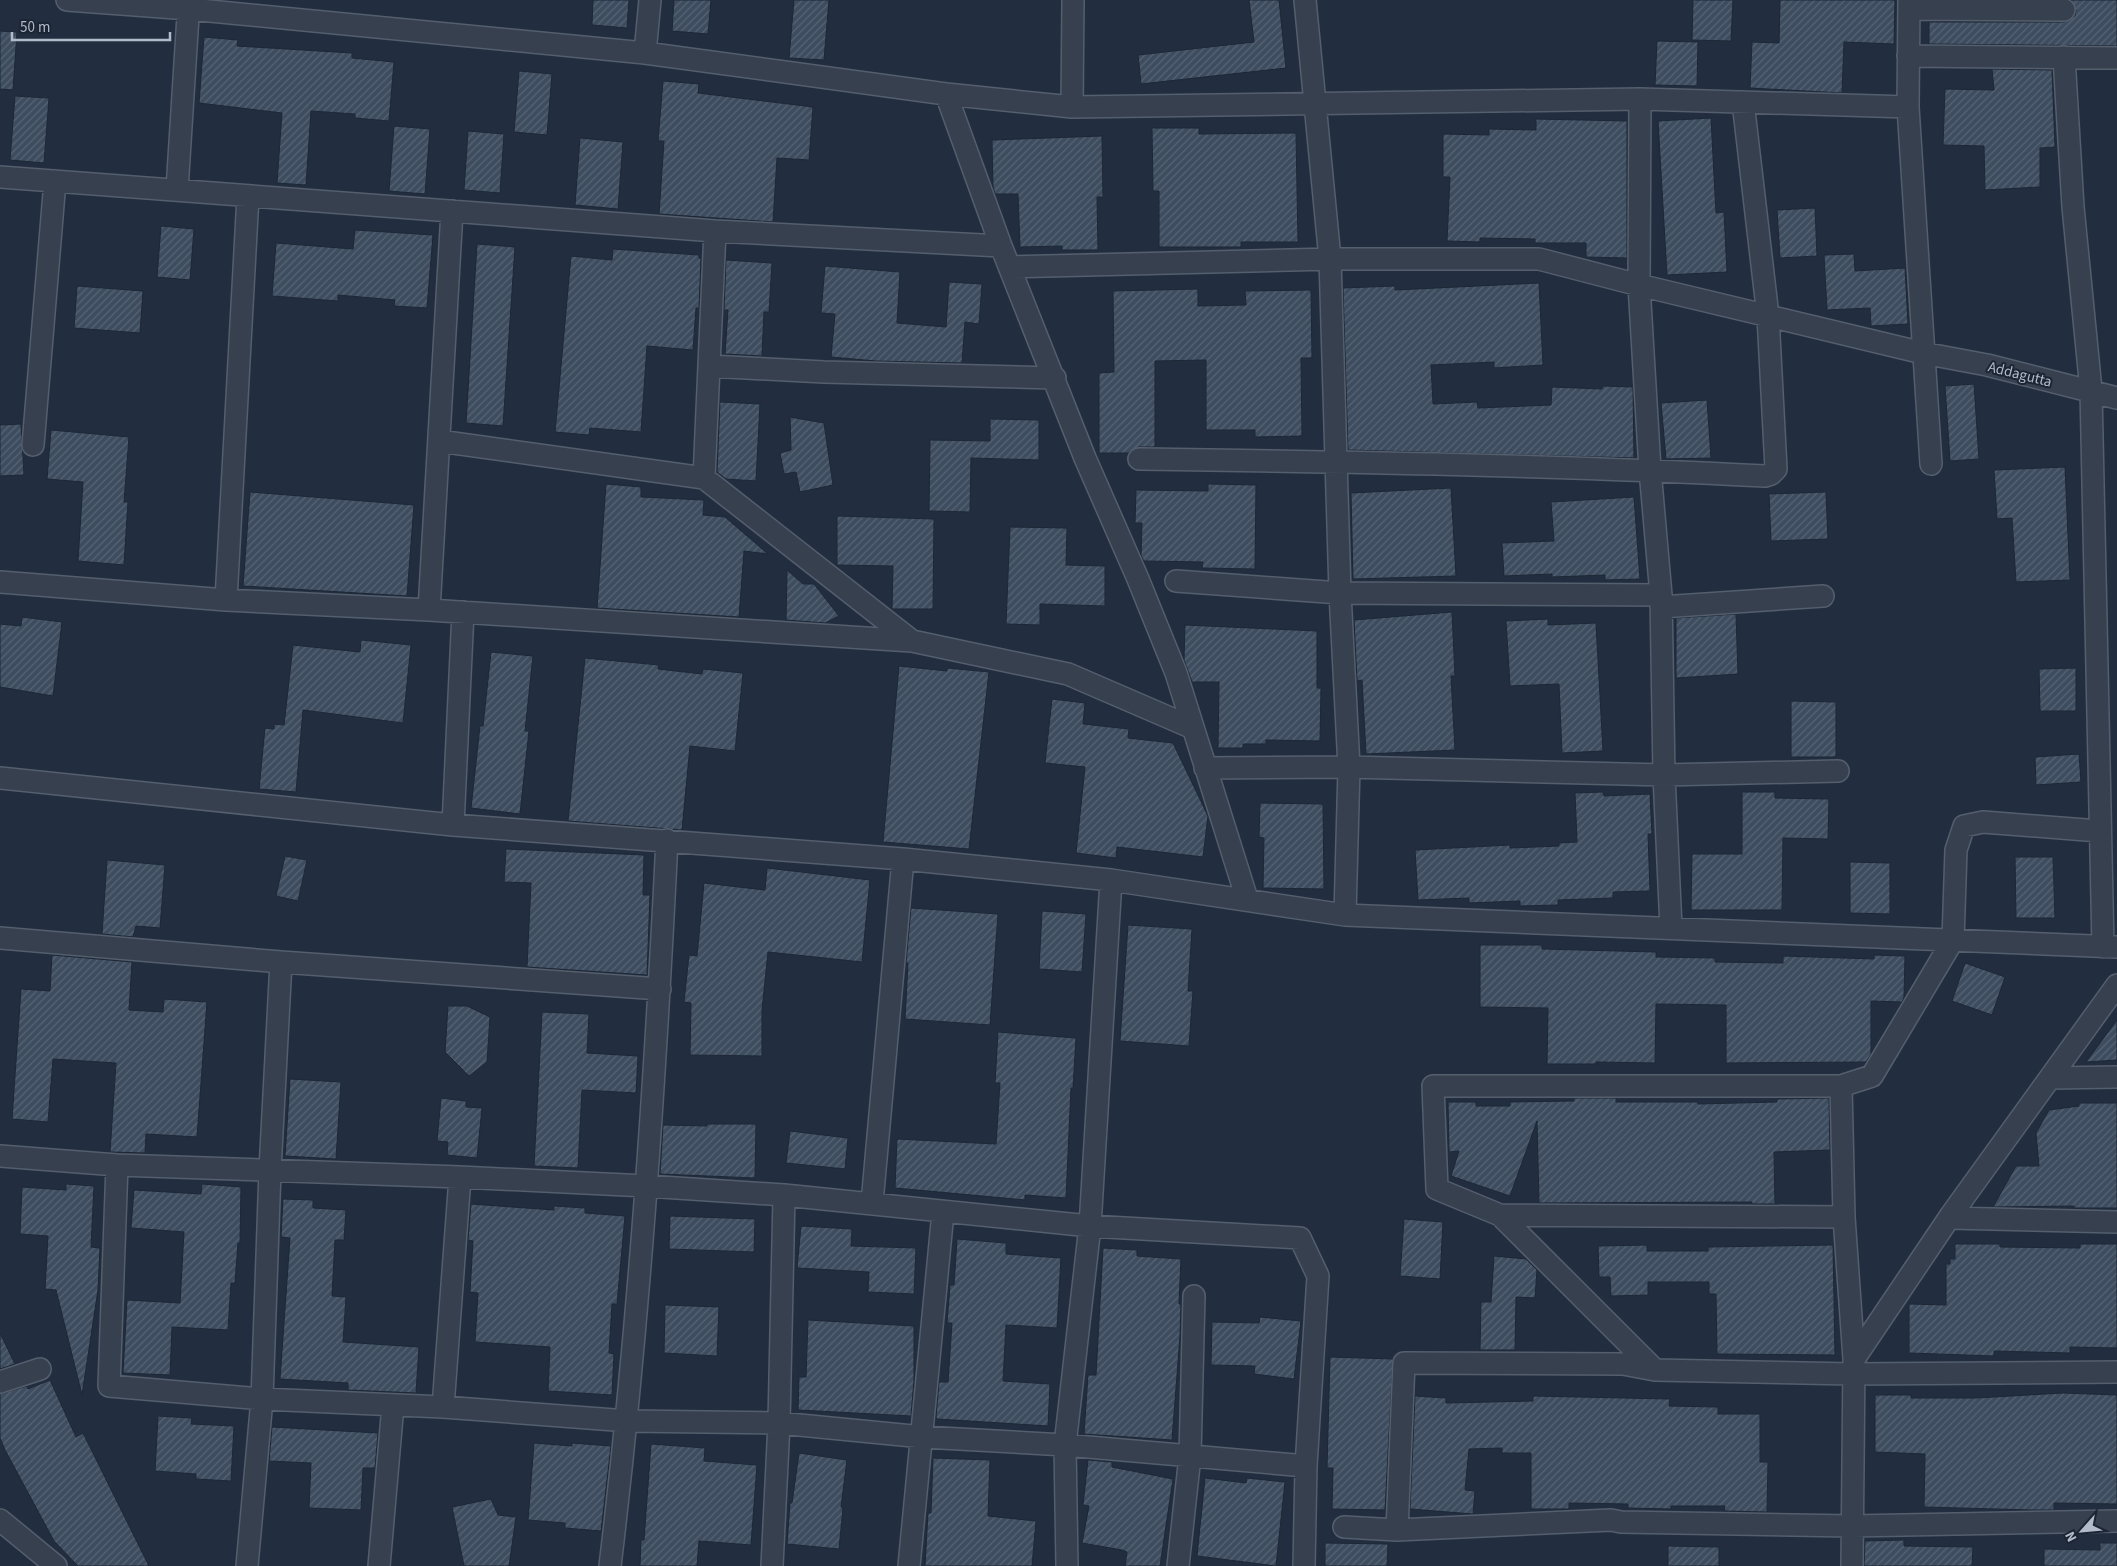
<svg xmlns="http://www.w3.org/2000/svg" width="2117" height="1566" font-family="'Source Sans 3',sans-serif">
  <style>
    .building { fill: url(#building-hatch); stroke: #1d2736 }
    .lines { fill: none; stroke-linecap: round; stroke-linejoin: round }
    .minor-casing { stroke: #545e6d; stroke-width: 24 }
    .minor { stroke: #36404f; stroke-width: 21 }
    .labels { text-anchor: middle; stroke-width: 4; stroke-linejoin: round; paint-order: stroke }
    .street-label { font-size: 15px; fill: #b2bbca; stroke: #1b2534 }
  </style>
  <defs>
    <pattern id="building-hatch" width="6" height="6" patternUnits="userSpaceOnUse" patternTransform="scale(1.25)"><rect width="6" height="6" fill="#3d4c5f"/><path d="M-1 1l2-2M0 6l6-6M5 7l2-2" fill="none" stroke="#576475"/></pattern>
  </defs>
  <rect width="100%" height="100%" fill="#222e3f"/>
  <path class="building" d="M 593,0 L 629,0 L 627,28 L 592,25 Z
    M 674,0 L 711,0 L 708,34 L 672,31 Z
    M 794,0 L 829,0 L 824,60 L 789,58 Z
    M 1249,0 L 1279,0 L 1286,68 L 1141,84 L 1138,55 L 1254,42 Z
    M 1693,0 L 1733,0 L 1731,41 L 1692,40 Z
    M 1780,0 L 1895,0 L 1894,44 L 1844,42 L 1842,93 L 1750,88 L 1752,42 L 1779,43 Z
    M 2071,0 L 2117,0 L 2117,46 L 1929,44 L 1929,22 L 2064,22 L 2075,16 L 2076,10 Z
    M 0,31 L 17,32 L 13,90 L 0,89 Z
    M 204,37 L 238,40 L 237,46 L 352,53 L 352,58 L 394,62 L 389,121 L 355,118 L 355,114 L 311,111 L 306,185 L 277,183 L 282,113 L 199,103 Z
    M 1657,41 L 1698,42 L 1697,86 L 1655,85 Z
    M 1992,69 L 2052,70 L 2055,147 L 2040,148 L 2040,187 L 1985,190 L 1984,146 L 1943,145 L 1945,89 L 1994,90 Z
    M 519,71 L 552,74 L 547,135 L 514,132 Z
    M 663,81 L 699,84 L 698,93 L 813,107 L 809,160 L 777,158 L 773,222 L 659,214 L 664,141 L 658,141 Z
    M 15,96 L 49,98 L 44,163 L 10,160 Z
    M 1711,118 L 1716,213 L 1724,212 L 1727,272 L 1667,275 L 1658,121 Z
    M 1536,119 L 1627,121 L 1627,258 L 1586,257 L 1586,243 L 1535,243 L 1535,239 L 1480,238 L 1480,242 L 1447,241 L 1450,177 L 1443,177 L 1443,134 L 1489,135 L 1489,129 L 1536,130 Z
    M 394,126 L 430,129 L 425,194 L 389,191 Z
    M 1152,128 L 1199,128 L 1199,134 L 1296,133 L 1298,242 L 1241,242 L 1241,247 L 1159,247 L 1159,191 L 1153,191 Z
    M 468,131 L 504,134 L 500,193 L 464,190 Z
    M 1102,136 L 1103,197 L 1097,197 L 1098,250 L 1062,250 L 1062,246 L 1020,247 L 1018,194 L 995,194 L 993,187 L 992,140 Z
    M 580,138 L 623,142 L 618,209 L 575,205 Z
    M 1815,208 L 1817,256 L 1780,258 L 1777,210 Z
    M 161,226 L 194,229 L 190,280 L 157,277 Z
    M 355,230 L 433,235 L 427,308 L 394,306 L 395,300 L 338,295 L 338,301 L 272,296 L 276,243 L 353,249 Z
    M 477,244 L 515,247 L 503,426 L 466,423 Z
    M 613,249 L 699,255 L 699,258 L 701,258 L 699,308 L 696,308 L 693,350 L 647,346 L 641,432 L 590,428 L 589,435 L 555,432 L 571,256 L 612,260 Z
    M 1854,254 L 1855,271 L 1905,268 L 1908,324 L 1871,326 L 1870,308 L 1827,310 L 1824,255 Z
    M 726,260 L 772,263 L 769,312 L 764,312 L 762,356 L 725,354 L 728,310 L 724,310 Z
    M 825,266 L 900,272 L 897,323 L 946,327 L 949,282 L 982,284 L 979,324 L 965,322 L 962,363 L 876,361 L 831,357 L 835,314 L 821,313 Z
    M 1539,283 L 1543,365 L 1494,368 L 1494,362 L 1431,365 L 1433,404 L 1477,402 L 1478,408 L 1551,405 L 1552,387 L 1602,389 L 1603,386 L 1633,387 L 1634,458 L 1348,450 L 1343,288 L 1395,286 L 1395,290 Z
    M 77,286 L 143,291 L 140,333 L 74,328 Z
    M 1198,289 L 1198,306 L 1246,305 L 1245,291 L 1311,290 L 1312,358 L 1301,358 L 1302,436 L 1255,437 L 1255,430 L 1206,430 L 1206,360 L 1155,361 L 1155,447 L 1139,447 L 1128,453 L 1099,453 L 1099,373 L 1114,372 L 1113,291 Z
    M 1974,384 L 1979,459 L 1950,461 L 1945,386 Z
    M 1707,400 L 1711,458 L 1666,459 L 1661,403 Z
    M 720,402 L 760,404 L 756,481 L 726,479 L 717,472 Z
    M 790,417 L 824,423 L 833,485 L 800,492 L 796,472 L 784,474 L 780,453 L 791,450 Z
    M 990,419 L 1039,420 L 1039,460 L 971,458 L 970,512 L 929,511 L 930,440 L 990,441 Z
    M 21,424 L 24,475 L 0,476 L 0,425 Z
    M 51,430 L 129,437 L 124,502 L 128,502 L 124,565 L 78,561 L 83,482 L 47,479 Z
    M 2065,467 L 2070,580 L 2016,582 L 2012,518 L 1997,519 L 1994,470 Z
    M 606,484 L 641,487 L 641,497 L 704,500 L 703,515 L 725,517 L 768,554 L 744,551 L 739,617 L 597,608 Z
    M 1208,484 L 1256,485 L 1255,569 L 1202,568 L 1203,562 L 1144,561 L 1141,556 L 1142,523 L 1135,523 L 1136,490 L 1208,491 Z
    M 1451,488 L 1456,576 L 1353,579 L 1351,493 Z
    M 250,492 L 414,505 L 407,596 L 243,586 Z
    M 1826,492 L 1828,539 L 1771,541 L 1769,494 Z
    M 1634,497 L 1640,579 L 1605,580 L 1605,575 L 1552,577 L 1552,574 L 1504,576 L 1502,543 L 1554,541 L 1551,502 Z
    M 837,516 L 934,519 L 933,609 L 892,609 L 893,566 L 837,565 Z
    M 1010,527 L 1067,528 L 1066,565 L 1105,566 L 1105,606 L 1040,604 L 1040,625 L 1006,624 Z
    M 787,570 L 803,584 L 814,584 L 839,616 L 825,623 L 786,620 Z
    M 1452,612 L 1455,676 L 1451,676 L 1455,750 L 1366,754 L 1362,680 L 1357,681 L 1354,620 Z
    M 1736,614 L 1738,674 L 1676,678 L 1676,618 Z
    M 22,617 L 62,622 L 53,696 L 0,687 L 0,624 L 21,626 Z
    M 1548,619 L 1548,625 L 1596,623 L 1603,751 L 1562,753 L 1559,684 L 1510,686 L 1506,621 Z
    M 1185,625 L 1317,631 L 1317,688 L 1321,688 L 1320,741 L 1266,740 L 1266,744 L 1243,744 L 1243,748 L 1218,748 L 1219,682 L 1192,682 L 1184,660 Z
    M 361,640 L 411,645 L 403,723 L 303,710 L 296,792 L 259,789 L 265,728 L 274,729 L 274,724 L 284,725 L 293,645 L 360,652 Z
    M 491,652 L 533,656 L 525,731 L 529,731 L 520,814 L 471,808 L 480,726 L 483,726 Z
    M 585,658 L 659,665 L 658,669 L 702,674 L 703,669 L 743,673 L 735,751 L 690,746 L 682,830 L 568,821 Z
    M 899,666 L 947,671 L 947,668 L 989,672 L 969,849 L 883,842 Z
    M 2076,668 L 2076,711 L 2040,711 L 2039,669 Z
    M 1052,699 L 1085,703 L 1083,724 L 1129,729 L 1128,738 L 1173,743 L 1208,816 L 1203,857 L 1117,847 L 1116,858 L 1076,853 L 1085,767 L 1045,763 Z
    M 1791,701 L 1836,702 L 1836,757 L 1791,757 Z
    M 2079,754 L 2081,782 L 2036,785 L 2035,757 Z
    M 1603,792 L 1604,796 L 1650,794 L 1652,834 L 1648,834 L 1650,891 L 1613,892 L 1613,898 L 1558,900 L 1558,905 L 1520,906 L 1520,901 L 1469,903 L 1469,898 L 1418,900 L 1415,850 L 1510,845 L 1510,848 L 1559,846 L 1559,843 L 1577,842 L 1575,793 Z
    M 1742,792 L 1775,792 L 1775,798 L 1829,799 L 1828,839 L 1783,838 L 1782,910 L 1691,910 L 1692,854 L 1742,854 Z
    M 1260,803 L 1323,804 L 1324,889 L 1263,888 L 1264,838 L 1259,837 Z
    M 506,849 L 644,855 L 643,895 L 650,895 L 647,975 L 527,967 L 531,883 L 504,882 Z
    M 285,856 L 307,860 L 298,901 L 276,896 Z
    M 2015,857 L 2053,857 L 2055,918 L 2016,918 Z
    M 107,860 L 165,865 L 160,928 L 136,926 L 133,937 L 102,934 Z
    M 1850,862 L 1890,863 L 1890,914 L 1850,913 Z
    M 767,868 L 870,880 L 862,962 L 768,952 L 762,1010 L 762,1056 L 690,1055 L 691,1003 L 684,1002 L 689,955 L 697,956 L 704,883 L 765,890 Z
    M 911,908 L 998,914 L 990,1025 L 905,1019 L 908,963 L 906,963 Z
    M 1042,911 L 1086,914 L 1082,972 L 1039,969 Z
    M 1128,925 L 1192,929 L 1188,991 L 1193,991 L 1189,1046 L 1120,1041 Z
    M 1480,945 L 1542,945 L 1542,949 L 1656,952 L 1656,957 L 1715,958 L 1715,962 L 1783,963 L 1783,956 L 1874,959 L 1874,955 L 1905,956 L 1904,997 L 1902,1002 L 1871,1001 L 1871,1054 L 1866,1062 L 1726,1063 L 1726,1005 L 1656,1004 L 1655,1063 L 1596,1062 L 1596,1064 L 1547,1064 L 1548,1008 L 1480,1007 Z
    M 52,955 L 132,962 L 129,1010 L 163,1012 L 164,999 L 207,1002 L 197,1137 L 146,1134 L 145,1153 L 110,1152 L 116,1063 L 53,1059 L 48,1122 L 12,1119 L 21,989 L 50,991 Z
    M 1965,963 L 2005,977 L 1992,1015 L 1952,1001 Z
    M 448,1006 L 467,1006 L 490,1017 L 487,1062 L 469,1076 L 445,1052 Z
    M 542,1012 L 589,1014 L 587,1053 L 638,1056 L 636,1093 L 582,1090 L 578,1168 L 534,1166 Z
    M 2117,1020 L 2117,1060 L 2086,1062 Z
    M 998,1032 L 1076,1038 L 1073,1088 L 1071,1088 L 1066,1198 L 1025,1195 L 1025,1200 L 895,1188 L 897,1139 L 996,1144 L 1000,1083 L 995,1083 Z
    M 290,1079 L 341,1082 L 336,1159 L 285,1156 Z
    M 441,1098 L 466,1101 L 466,1107 L 482,1108 L 477,1158 L 447,1155 L 448,1142 L 437,1141 Z
    M 1574,1098 L 1616,1098 L 1616,1102 L 1698,1102 L 1698,1104 L 1777,1102 L 1777,1099 L 1829,1098 L 1830,1150 L 1774,1152 L 1775,1204 L 1752,1204 L 1752,1202 L 1539,1203 L 1537,1121 L 1510,1196 L 1451,1176 L 1459,1151 L 1449,1152 L 1448,1102 L 1476,1102 L 1476,1106 L 1510,1106 L 1510,1102 L 1574,1101 Z
    M 2079,1103 L 2117,1103 L 2117,1208 L 2074,1208 L 2074,1206 L 1993,1207 L 2016,1166 L 2039,1166 L 2036,1133 L 2049,1110 L 2079,1106 Z
    M 707,1124 L 756,1124 L 755,1178 L 660,1174 L 663,1125 L 707,1126 Z
    M 790,1131 L 848,1138 L 845,1169 L 786,1163 Z
    M 66,1184 L 94,1186 L 91,1247 L 100,1248 L 98,1290 L 82,1395 L 56,1290 L 45,1289 L 48,1236 L 20,1234 L 22,1187 L 66,1190 Z
    M 202,1184 L 241,1187 L 240,1243 L 238,1243 L 235,1283 L 231,1283 L 228,1330 L 172,1327 L 170,1375 L 123,1373 L 127,1300 L 180,1303 L 184,1232 L 131,1228 L 134,1190 L 201,1194 Z
    M 283,1199 L 313,1200 L 313,1208 L 346,1210 L 344,1240 L 335,1240 L 332,1296 L 346,1297 L 343,1342 L 419,1347 L 416,1393 L 348,1390 L 348,1383 L 280,1379 L 290,1238 L 281,1237 Z
    M 471,1204 L 554,1210 L 554,1206 L 585,1208 L 585,1213 L 625,1216 L 617,1304 L 612,1304 L 609,1353 L 614,1354 L 612,1395 L 548,1391 L 550,1347 L 475,1342 L 478,1293 L 470,1292 L 473,1241 L 468,1240 Z
    M 670,1216 L 755,1219 L 754,1252 L 669,1249 Z
    M 1404,1219 L 1443,1222 L 1440,1279 L 1400,1276 Z
    M 801,1226 L 852,1229 L 851,1246 L 916,1248 L 914,1294 L 868,1292 L 869,1272 L 797,1268 Z
    M 957,1239 L 1006,1243 L 1006,1254 L 1061,1258 L 1057,1328 L 1006,1325 L 1003,1381 L 1050,1384 L 1048,1426 L 937,1419 L 936,1417 L 939,1382 L 948,1382 L 952,1323 L 947,1323 L 950,1285 L 954,1285 Z
    M 1955,1244 L 2000,1244 L 2000,1247 L 2080,1248 L 2080,1244 L 2117,1244 L 2117,1348 L 2070,1347 L 2070,1353 L 1994,1351 L 1994,1356 L 1909,1353 L 1909,1304 L 1946,1305 L 1946,1264 L 1950,1264 L 1950,1259 L 1955,1259 Z
    M 1647,1245 L 1647,1251 L 1708,1251 L 1708,1247 L 1833,1245 L 1835,1355 L 1717,1354 L 1716,1294 L 1709,1294 L 1709,1282 L 1648,1282 L 1648,1295 L 1611,1296 L 1610,1277 L 1599,1277 L 1598,1246 Z
    M 1103,1248 L 1137,1250 L 1137,1256 L 1181,1259 L 1179,1304 L 1181,1304 L 1180,1336 L 1172,1440 L 1084,1434 L 1088,1375 L 1096,1375 Z
    M 1494,1256 L 1526,1259 L 1537,1270 L 1535,1298 L 1516,1297 L 1515,1350 L 1480,1350 L 1481,1302 L 1491,1302 Z
    M 665,1305 L 719,1307 L 717,1356 L 664,1353 Z
    M 1260,1317 L 1301,1321 L 1294,1379 L 1254,1374 L 1255,1366 L 1211,1365 L 1212,1322 L 1259,1323 Z
    M 808,1320 L 914,1326 L 914,1380 L 911,1416 L 798,1410 L 799,1377 L 806,1377 Z
    M 0,1333 L 15,1364 L 0,1369 Z
    M 1330,1357 L 1393,1359 L 1385,1510 L 1332,1509 L 1333,1468 L 1327,1468 Z
    M 50,1380 L 76,1437 L 83,1433 L 149,1566 L 78,1566 L 54,1541 L 5,1450 L 0,1438 L 0,1394 L 27,1386 L 28,1389 Z
    M 2063,1393 L 2117,1395 L 2117,1504 L 2054,1503 L 2054,1510 L 2033,1510 L 1924,1507 L 1925,1454 L 1875,1452 L 1875,1395 L 1911,1395 L 1911,1398 L 1976,1398 Z
    M 1415,1396 L 1446,1398 L 1446,1403 L 1533,1401 L 1533,1396 L 1670,1399 L 1669,1406 L 1718,1407 L 1718,1414 L 1760,1414 L 1760,1462 L 1768,1462 L 1767,1512 L 1724,1511 L 1725,1506 L 1671,1506 L 1671,1509 L 1628,1508 L 1628,1504 L 1569,1503 L 1569,1509 L 1531,1509 L 1531,1453 L 1502,1453 L 1502,1448 L 1469,1449 L 1465,1490 L 1475,1491 L 1473,1514 L 1410,1509 Z
    M 158,1416 L 192,1418 L 191,1424 L 234,1426 L 231,1481 L 196,1479 L 196,1474 L 155,1471 Z
    M 272,1427 L 378,1433 L 375,1468 L 363,1468 L 361,1510 L 309,1508 L 311,1463 L 269,1461 Z
    M 534,1443 L 572,1446 L 572,1443 L 611,1446 L 601,1531 L 565,1528 L 565,1523 L 528,1520 Z
    M 651,1444 L 705,1448 L 704,1461 L 757,1465 L 751,1545 L 699,1541 L 697,1566 L 640,1566 L 641,1540 L 644,1540 Z
    M 799,1453 L 847,1460 L 841,1507 L 843,1508 L 839,1549 L 787,1544 L 790,1503 L 792,1503 Z
    M 933,1458 L 990,1460 L 988,1516 L 1036,1521 L 1032,1566 L 925,1566 L 928,1513 L 931,1513 Z
    M 1088,1460 L 1112,1462 L 1112,1467 L 1173,1479 L 1160,1566 L 1125,1566 L 1127,1552 L 1122,1550 L 1082,1543 L 1089,1506 L 1083,1505 Z
    M 1205,1478 L 1246,1483 L 1247,1478 L 1285,1482 L 1276,1566 L 1197,1556 Z
    M 491,1499 L 498,1515 L 516,1517 L 509,1566 L 464,1566 L 452,1507 Z
    M 1904,1540 L 1904,1546 L 1973,1547 L 1972,1566 L 1864,1566 L 1865,1541 Z
    M 1325,1543 L 1388,1544 L 1387,1566 L 1325,1566 Z
    M 2100,1543 L 2117,1543 L 2117,1566 L 2044,1566 L 2044,1549 L 2100,1550 Z
    M 1668,1546 L 1719,1547 L 1719,1566 L 1668,1566 Z"/>
  <g class="lines">
    <defs>
      <path id="minor" d="M 67,0 L 189,9 L 645,53 L 946,94 L 1072,107 L 1640,99 L 1908,107
        M 1305,0 L 1330,259 L 1340,593 L 1349,767 L 1345,915
        M 1909,0 L 1908,107 L 1931,464
        M 1909,9 L 2064,10
        M 645,53 L 650,0
        M 1908,56 L 2117,58
        M 2064,57 L 2073,207 L 2091,390 L 2103,947
        M 946,94 L 1001,246 L 1085,458 L 1138,579 L 1176,673 L 1247,899
        M 1640,99 L 1639,285 L 1650,470 L 1661,595 L 1664,775 L 1671,928
        M 1072,107 L 1073,0
        M 0,177 L 715,231 L 1001,246
        M 177,190 L 189,0
        M 248,196 L 226,600 L 429,610 L 452,211
        M 715,231 L 704,478 L 912,641 L 1068,674 L 1193,728
        M 1010,267 L 1330,259 L 1539,259 L 1639,285 L 1923,353 L 1987,365 L 2117,398
        M 709,366 L 824,372 L 1055,378
        M 439,441 L 704,478
        M 33,445 L 55,181
        M 1139,459 C 1347,462 1557,465 1765,476 L 1771,474 L 1776,469 L 1768,316 L 1743,102
        M 1176,581 L 1340,593 L 1661,595
        M 0,582 L 226,600
        M 1661,607 L 1823,596
        M 429,610 L 912,641
        M 1205,768 L 1349,767 L 1664,775 L 1838,771
        M 0,778 L 453,825 L 903,859 L 1111,880 L 1345,915 L 2117,947
        M 453,825 L 463,612
        M 2099,831 L 1983,822 L 1964,826 L 1956,850 L 1953,940 L 1872,1076 L 1841,1086 L 1433,1086 L 1437,1189 L 1500,1215 L 1655,1370 L 1852,1374 L 2117,1372
        M 0,938 L 281,962
        M 2051,1078 L 2117,1077
        M 1841,1086 L 1844,1217 L 1854,1359
        M 0,1156 L 117,1165 L 460,1177 L 646,1186 L 784,1195 L 1090,1226 L 1300,1238 L 1318,1276 L 1306,1466 L 1304,1566
        M 117,1165 L 109,1386 L 262,1399 L 443,1407 L 628,1421 L 779,1423 L 923,1437 L 1065,1445 L 1306,1466
        M 872,1203 L 903,859
        M 1500,1215 L 1844,1217
        M 1950,1218 L 2117,1222
        M 0,1382 L 40,1369
        M 443,1407 L 460,1177
        M 0,1520 L 56,1566
        M 1344,1527 L 1397,1530 L 1611,1520 L 1621,1522 L 1852,1526 L 2117,1521
        M 1397,1530 L 1404,1363 L 1623,1364 L 1655,1370
        M 247,1566 L 262,1399 L 270,1170 L 281,962 L 660,989
        M 379,1566 L 393,1405
        M 610,1566 C 639,1325 655,1083 667,840
        M 772,1566 L 779,1423 L 784,1195
        M 909,1566 L 943,1212
        M 1067,1566 L 1065,1445 L 1090,1226 L 1111,880
        M 1178,1566 L 1190,1456 L 1194,1296
        M 1852,1566 L 1854,1359 L 1951,1215 L 2117,985"/>
    </defs>
    <use href="#minor" class="minor-casing"/>
    <use href="#minor" class="minor"/>
  </g>
  <g class="labels">
    <g class="street-label">
      <text transform="translate(2020 374) rotate(14)" y="5">Addagutta</text>
    </g>
  </g>
  <g transform="translate(2082 1531) rotate(243)" stroke="#1b2534" stroke-width="4" paint-order="stroke">
  <path d="M0-4L9 19L0 12L-9 19Z" fill="#b2bbca"/>
  <text y="-8" font-size="14" font-weight="bold" text-anchor="middle" fill="#b2bbca">N</text>
  </g>
  <path d="M12 32v8h158v-8" fill="none" stroke="#b2bbca" stroke-width="2.5"/>
  <text x="20" y="32" font-size="15" fill="#b2bbca" stroke="#1b2534" stroke-width="4" paint-order="stroke">50 m</text>
</svg>
